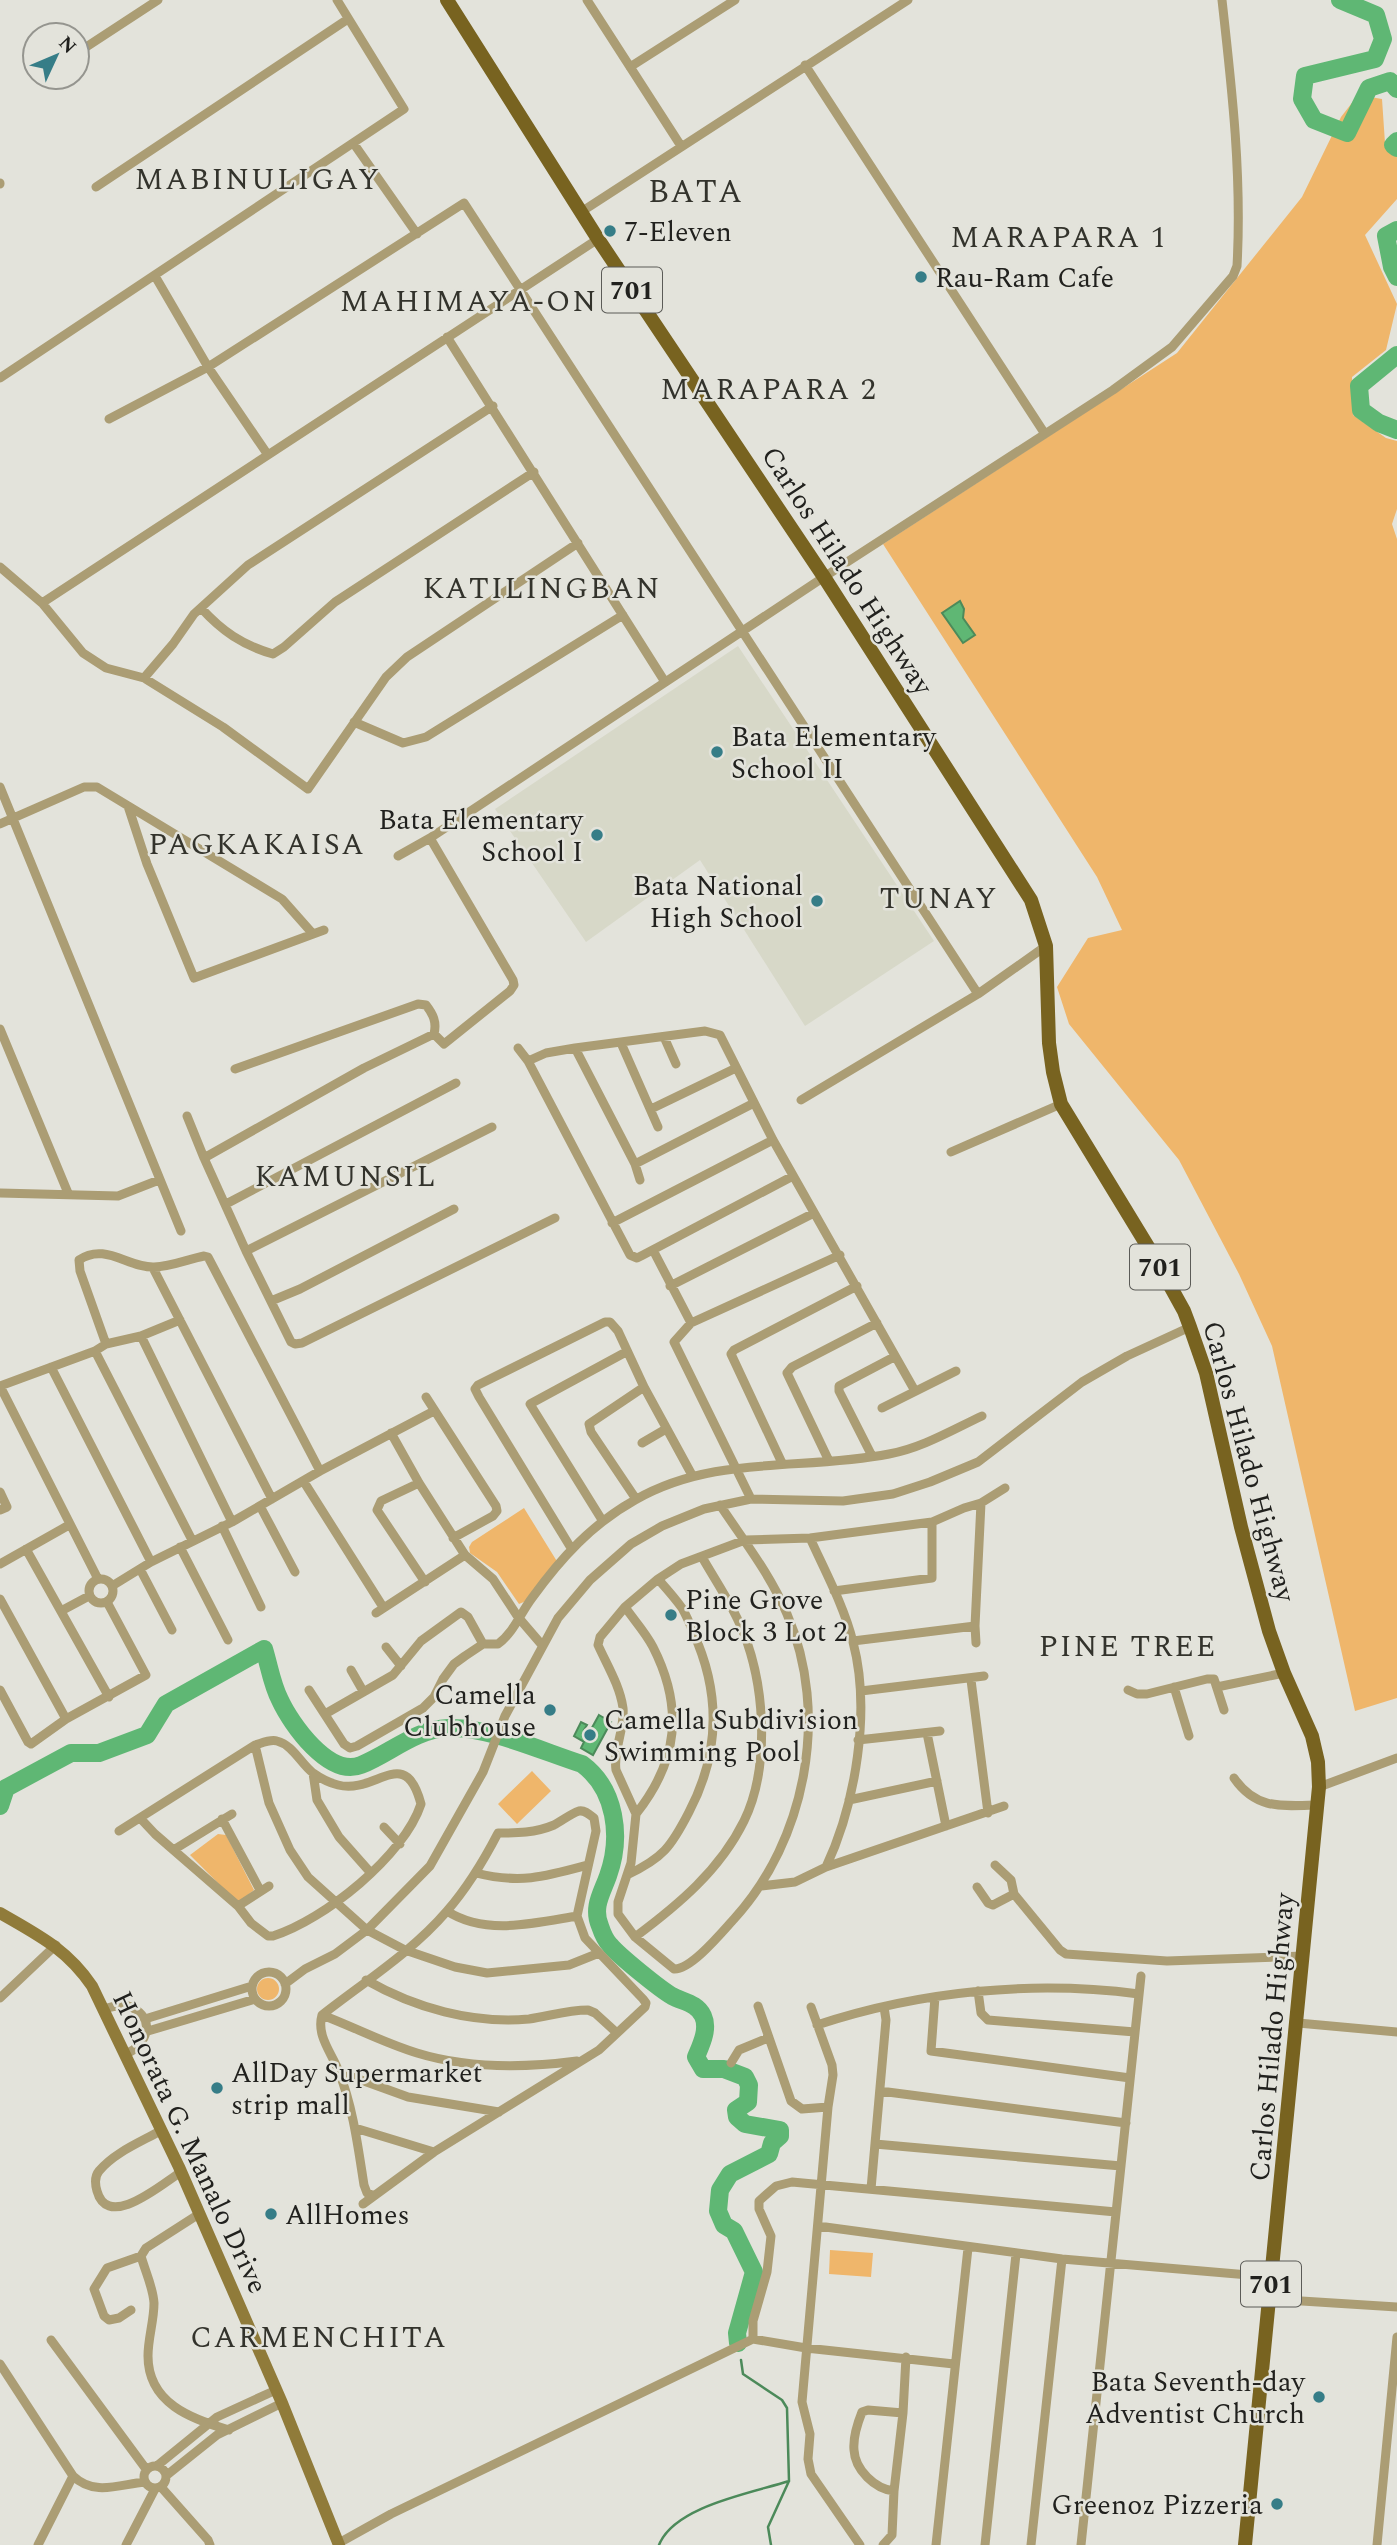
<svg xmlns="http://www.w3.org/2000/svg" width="1397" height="2545" font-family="Spectral,serif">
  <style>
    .built { fill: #d7d8c8 }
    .green { fill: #efb66b }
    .water { fill: #5fb774; stroke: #4c8a5a; stroke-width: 2 }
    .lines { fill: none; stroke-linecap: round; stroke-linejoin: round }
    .stream { stroke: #4c8a5a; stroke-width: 2.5 }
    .river { stroke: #5fb774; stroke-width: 18 }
    .street { stroke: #ab9d74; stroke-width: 9 }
    .secondary { stroke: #907b3a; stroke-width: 12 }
    .primary { stroke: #786320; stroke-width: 14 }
    .poi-dot { fill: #367d87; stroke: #e3e3db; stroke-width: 2.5 }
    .labels { text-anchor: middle; stroke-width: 5; stroke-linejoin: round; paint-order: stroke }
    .shield { fill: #e3e3db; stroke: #5b5b57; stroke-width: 2 }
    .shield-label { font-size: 26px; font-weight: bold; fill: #21211e }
    .poi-label { font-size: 28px; fill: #21211e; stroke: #e3e3db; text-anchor: start }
    .street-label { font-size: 28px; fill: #21211e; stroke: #e3e3db }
    .neighbourhood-label { font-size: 30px; letter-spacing: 2px; fill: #33332c; stroke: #e3e3db }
    .quarter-label { font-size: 32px; letter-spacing: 2px; fill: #33332c; stroke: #e3e3db }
  </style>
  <rect width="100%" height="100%" fill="#e3e3db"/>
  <path class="built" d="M 738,646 L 934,941 L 805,1026 L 700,860 L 586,942 L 495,809 Z"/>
  <path class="green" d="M 1358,95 L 1382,99 L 1385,143 L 1397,153 L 1397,199 L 1365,235 L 1397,304 L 1386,350 L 1352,377 L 1353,415 L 1386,438 L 1397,441 L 1397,509 L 1392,524 L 1397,539 L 1397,1698 L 1355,1711 L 1272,1346 L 1239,1274 L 1179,1160 L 1069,1024 L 1057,987 L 1088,938 L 1122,930 L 1097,877 L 883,544 L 1177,353 L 1302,197 L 1341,117 Z
    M 524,1508 L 558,1563 L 526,1601 L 519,1604 L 497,1572 L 470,1553 L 469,1547 L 472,1542 Z
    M 532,1771 L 551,1791 L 517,1824 L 498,1804 Z
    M 218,1834 L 226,1835 L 254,1890 L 240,1901 L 236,1901 L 190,1855 Z
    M257 1989a11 11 0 1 1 22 0a11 11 0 1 1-22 0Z
    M 830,2250 L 873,2253 L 871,2277 L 829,2274 Z"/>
  <path class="water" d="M 960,601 L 964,609 L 963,618 L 975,635 L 963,643 L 942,613 Z
    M 599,1715 L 611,1722 L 593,1755 L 581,1748 L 584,1742 L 574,1736 L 581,1722 L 587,1725 L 584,1730 L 589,1733 Z"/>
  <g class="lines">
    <path class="stream" d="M 741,2360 L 743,2374 L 782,2400 L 787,2408 L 789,2481 L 768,2527 L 771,2545
      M 659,2545 C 674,2506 752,2493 789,2481"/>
    <path class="river" d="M 1340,0 L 1376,15 L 1383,39 L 1375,59 L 1305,76 L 1302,99 L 1314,120 L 1347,133 L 1369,88 L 1390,81 L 1397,89
      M 1397,141 L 1393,145 L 1397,148
      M 1397,230 L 1386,236 L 1392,267 L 1397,277
      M 1397,355 L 1359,386 L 1361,410 L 1379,423 L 1397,430
      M 0,1806 L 6,1788 L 71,1753 L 99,1753 L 147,1735 L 166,1704 L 264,1649 C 269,1665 272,1685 280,1700 C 291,1724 329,1778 361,1765 C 389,1754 416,1729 448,1728 C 487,1726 544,1752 582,1764 C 616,1789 622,1837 608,1876 C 602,1893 592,1907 600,1926 C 602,1932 606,1941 610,1945 C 619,1956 660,1989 672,1996 C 683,2002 697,2003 703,2016 C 709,2029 701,2045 696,2057 L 703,2069 L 724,2069 L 745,2077 L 749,2085 L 748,2102 L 736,2110 L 737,2117 L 745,2124 L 780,2130 L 780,2136 L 772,2143 L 769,2154 L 730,2174 L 720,2190 L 718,2211 L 724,2225 L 734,2231 L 754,2272 L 737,2333 L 738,2343"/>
    <path class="street" d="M 587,0 L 681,146
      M 77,53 L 158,0
      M 805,65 L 1045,434
      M 630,67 L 735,0
      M 354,144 L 417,234
      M 0,183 L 0,184
      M 96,187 L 348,19
      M 581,212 L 908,0
      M 155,276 L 208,367 L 268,455
      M 447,337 L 665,682
      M 0,378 L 404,109 L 337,0
      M 109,419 L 208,367 L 464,203 L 978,994
      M 0,567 L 42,603 L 598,239
      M 42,603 L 83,653 L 106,668 L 144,678 L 223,727 L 308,789 L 386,677 L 407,657 L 578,543
      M 201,608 C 222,631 242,645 273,654 L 284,647 L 335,602 L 534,472
      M 144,678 L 173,644 L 194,614 L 248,565 L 493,406
      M 354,722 L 403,743 L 426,737 L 623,615
      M 0,787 L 181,1231
      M 128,806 L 147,864 L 194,978 L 324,930
      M 0,824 L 84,787 L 97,787 L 282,899 L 313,934
      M 430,838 L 513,980 L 514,985 L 510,991 L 444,1044 L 434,1034 L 364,1068 L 204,1158 L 246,1251 L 291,1342 L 295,1344 L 302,1343 L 555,1218
      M 398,856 L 430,838 L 824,577 L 1113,390 L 1172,347 L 1233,276 L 1237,266 C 1242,177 1232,89 1222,0
      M 0,1029 L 68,1193
      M 664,1037 L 676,1064
      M 621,1043 L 658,1127
      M 518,1048 L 528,1061 L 630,1255 L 637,1258 L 643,1255 L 793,1176
      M 575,1048 L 635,1164 L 640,1180
      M 528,1061 L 546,1053 L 575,1048 L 705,1031 L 720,1035 L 773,1140 L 915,1391
      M 235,1069 L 418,1004 L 426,1005 C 433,1014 437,1022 434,1034
      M 801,1100 L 978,994 L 1046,946
      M 651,1109 L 736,1068
      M 187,1116 L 204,1158
      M 951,1152 L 1061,1104
      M 635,1164 L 754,1103
      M 0,1193 L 118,1196 L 159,1180
      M 226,1204 L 456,1083
      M 612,1223 L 773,1140
      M 653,1250 L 691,1323
      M 246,1251 L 492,1127
      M 153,1268 L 272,1499
      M 670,1286 L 814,1213
      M 271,1301 L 300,1289 L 454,1209
      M 141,1336 L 232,1522
      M 106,1344 L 80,1271 L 79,1260 C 105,1242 128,1268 154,1267 C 170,1267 189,1259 204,1256 L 208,1257 L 320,1471
      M 95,1351 L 192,1540
      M 51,1367 L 151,1562
      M 0,1386 L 98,1579
      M 0,1386 L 95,1351 L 106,1344 L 141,1336 L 180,1320
      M 426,1397 L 496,1506 L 497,1511 L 493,1516 L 453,1538
      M 882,1408 L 956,1371
      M 391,1433 L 419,1483 L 465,1555 L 493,1579 L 518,1617 L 542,1645
      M 642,1443 L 666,1429
      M 872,1456 L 839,1391 L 839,1386 L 894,1357
      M 829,1461 L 787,1373 L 792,1367 L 877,1323
      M 782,1463 L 731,1354 L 734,1350 L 857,1286
      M 304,1482 L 383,1607
      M 419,1483 L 381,1501 L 377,1510 L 425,1582
      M 0,1492 L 7,1507 L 0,1510
      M 636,1499 L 591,1432 L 589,1424 L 644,1387
      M 751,1499 L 674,1342 L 691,1323 L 840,1255
      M 720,1505 C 744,1541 770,1574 787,1614 C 830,1714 806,1840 734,1919 C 722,1932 691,1970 674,1969 L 635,1937 L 618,1914 L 618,1902 L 631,1863 L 636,1814 L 616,1770 C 613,1750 625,1729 623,1708 C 620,1686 607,1665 598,1645 L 600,1637 L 625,1607 L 658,1579 L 681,1564 L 745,1540 L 810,1538 L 932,1522 L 964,1508 L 981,1503 L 1005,1488
      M 260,1506 L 295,1572
      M 602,1520 L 530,1404 L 626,1352
      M 222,1526 L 261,1607
      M 810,1538 C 825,1571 844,1606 853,1642 C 871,1710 856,1803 826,1867
      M 180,1547 L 228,1640
      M 571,1548 L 479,1397 L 475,1389 L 478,1385 L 605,1322 L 610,1322 L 618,1331 L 644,1387 L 692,1475
      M 26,1549 L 109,1697
      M 0,1564 L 69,1525
      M 140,1569 L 172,1630
      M89 1591a12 12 0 1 1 24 0a12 12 0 1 1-24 0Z
      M 112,1586 L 151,1562 L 232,1522 L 320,1471 L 434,1411
      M 834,1591 L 932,1578 L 932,1522
      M 0,1599 L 66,1719
      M 625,1607 C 634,1620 646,1633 653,1647 C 684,1708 678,1761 636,1814
      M 61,1611 L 89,1596
      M 376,1613 L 465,1555
      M 853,1641 L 975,1626
      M 976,1643 L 975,1626 L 981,1503
      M 386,1647 L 401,1666
      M 351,1670 L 363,1691
      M 971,1680 L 988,1813
      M 1174,1687 L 1189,1736
      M 1217,1687 L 1284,1673
      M 0,1690 L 28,1742 L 31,1744 L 66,1719 L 146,1675 L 107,1602
      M 309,1690 L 344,1744 L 350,1748 L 357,1746 L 423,1708 L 434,1697 L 443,1679 L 454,1664 L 465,1656 L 483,1644 L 498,1644 C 514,1632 520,1614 532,1598 C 561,1558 592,1524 635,1500 C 715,1454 802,1471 889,1454 C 922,1448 952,1430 982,1416
      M 1128,1690 L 1137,1694 L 1147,1694 L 1207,1679 L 1214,1679 L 1224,1710
      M 861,1691 L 984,1676
      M 325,1714 L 393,1675 L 421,1641 L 461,1612 L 468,1617 L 483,1644
      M 927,1733 L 946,1826
      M 858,1740 L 940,1731
      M 255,1745 L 269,1803 L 290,1850 L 308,1877 L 367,1930 L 405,1950 L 455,1967 L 487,1973 L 569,1965 L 599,1953
      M 313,1773 L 317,1800 L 339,1837 L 370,1872
      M 1234,1778 C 1256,1810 1282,1806 1318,1805
      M 1319,1787 L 1397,1758
      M 849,1800 L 937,1781
      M 222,1819 L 260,1890
      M 384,1827 L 400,1844
      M 119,1831 L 255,1745 C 262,1743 270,1739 277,1741 C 293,1745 301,1764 313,1773 C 320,1778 330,1783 338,1785 C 376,1795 405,1743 421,1804 C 404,1856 324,1920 273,1936 L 268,1936 L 251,1923 L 238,1906 L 155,1834 L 140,1818
      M 175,1849 L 232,1814
      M 995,1865 L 1011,1880 L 1014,1894 L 1060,1950 L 1066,1954 L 1167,1961 L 1303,1956
      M 476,1873 C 520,1884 544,1877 588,1865
      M 627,1875 C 663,1858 671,1847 689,1812 C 720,1753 721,1693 693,1632 C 690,1624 686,1615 682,1608 C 675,1598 666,1588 658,1579
      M 761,1886 L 795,1882 L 826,1867 L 1004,1806
      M 977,1887 L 988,1903 L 993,1905 L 1014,1894
      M 238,1906 L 269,1886
      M 447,1911 C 485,1936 535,1923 577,1916
      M 635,1937 C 678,1905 720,1870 744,1821 C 769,1770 765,1694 747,1642 C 737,1612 718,1585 702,1557
      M252 1989a17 17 0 1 1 34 0a17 17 0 1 1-34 0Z
      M 366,1980 C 415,2008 472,2024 529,2019 C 549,2016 568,2010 588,2010 L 595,2013 L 617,2033
      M 285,1984 L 305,1969 L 335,1954 L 367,1930 L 430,1866 L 483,1772 L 505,1716 L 558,1618 L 590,1580 L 631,1544 L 662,1526 L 704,1509 L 751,1499 L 843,1501 L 893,1494 L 930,1482 L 978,1462 L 1082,1382 L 1127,1356 L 1190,1327
      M 978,1991 L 981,2013 L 988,2020 L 1135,2032
      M 935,1997 L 931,2051 L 1130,2078
      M 0,1998 L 56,1945
      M 758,2006 L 791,2101 L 802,2109 L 828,2107
      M 811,2007 L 832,2065 L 833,2075 L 828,2107 L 802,2402 L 810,2434 L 808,2459 L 811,2474 L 860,2545
      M 103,2009 C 112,2007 123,2003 131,2007 C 157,2019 147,2045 126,2054
      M 322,2015 C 354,2027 384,2043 417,2053 C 469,2069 524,2068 577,2061
      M 145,2019 L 252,1986
      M 1298,2023 L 1397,2032
      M 817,2025 C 920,1991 1032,1980 1139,1994
      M 148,2031 L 255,1999
      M 731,2063 L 739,2050 L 768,2038
      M 339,2072 L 408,2097 L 499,2112
      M 880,2091 L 1126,2123
      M 355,2128 L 434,2152
      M 162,2130 C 141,2142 115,2152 99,2171 C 94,2177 95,2184 97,2191 C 108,2231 162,2184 181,2172
      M 875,2144 L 1121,2166
      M 871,2189 L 886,2020 L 884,2007
      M 363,2204 L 434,2152 L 599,2050 L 645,2007 L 646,2003 L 643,1999 L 585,1938 L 577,1916 L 596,1831 L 594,1818 C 589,1814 585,1810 579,1811 C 570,1814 562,1821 554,1825 C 535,1833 517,1833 498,1833 C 484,1860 467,1888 447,1911 C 412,1952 364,1982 322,2015 C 316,2036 332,2053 339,2072 C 353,2107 358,2147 364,2185 L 367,2193 L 374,2196
      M 199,2214 L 146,2248 L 141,2256 C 145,2271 153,2287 154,2303 C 154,2321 148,2338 148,2356 C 148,2403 191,2419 229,2430
      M 818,2226 L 1062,2259 L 1272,2277
      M 1269,2299 L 1397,2307
      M 131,2310 L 119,2318 L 109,2320 L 104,2316 L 94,2289 L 107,2268 L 141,2256
      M 753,2339 L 753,2321 L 767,2272 L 771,2236 L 759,2209 L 759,2201 L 776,2186 L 792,2182 L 1116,2212
      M 51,2340 L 146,2469
      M 0,2364 L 73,2476 C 94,2496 118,2485 144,2482
      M 158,2465 L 217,2417 L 276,2390
      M144 2477a11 11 0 1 1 22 0a11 11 0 1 1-22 0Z
      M 167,2475 L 217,2435 L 282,2403
      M 161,2487 L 208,2540 L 210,2545
      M 894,2491 C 875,2489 855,2470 854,2450 C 853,2439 858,2422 862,2412 L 868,2410 L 903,2413
      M 339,2543 L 391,2514 L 753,2339 L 806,2348 L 954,2364
      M 38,2545 L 73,2476
      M 126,2545 L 155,2489
      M 883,2545 L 892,2535 L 894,2491 L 903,2413 L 906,2357
      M 936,2545 L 968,2248
      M 985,2545 L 1016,2254
      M 1031,2545 L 1062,2259
      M 1081,2545 L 1141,1976
      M 1377,2545 L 1397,2337"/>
    <path class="secondary" d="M 0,1913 C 38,1935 67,1949 92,1986 L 179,2167 L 282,2403 L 339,2545"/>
    <path class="primary" d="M 447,0 L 598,239 L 824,577 L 1031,900 L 1046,946 L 1049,1043 L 1053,1072 L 1061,1104 L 1153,1255 L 1184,1311 L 1190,1327 L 1206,1373 L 1241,1527 L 1269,1631 L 1284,1673 L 1312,1736 L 1318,1762 L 1319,1787 L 1245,2545"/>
  </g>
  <g class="poi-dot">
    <circle cx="610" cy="231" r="7"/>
    <circle cx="921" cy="277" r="7"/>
    <circle cx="717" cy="752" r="7"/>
    <circle cx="597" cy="835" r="7"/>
    <circle cx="817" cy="901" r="7"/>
    <circle cx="671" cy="1615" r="7"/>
    <circle cx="550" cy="1710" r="7"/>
    <circle cx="590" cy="1735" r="7"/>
    <circle cx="217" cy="2088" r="7"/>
    <circle cx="271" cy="2214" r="7"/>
    <circle cx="1319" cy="2397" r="7"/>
    <circle cx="1277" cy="2504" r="7"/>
  </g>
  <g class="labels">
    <g class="shield">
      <rect x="602" y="267.5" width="60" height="45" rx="5"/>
      <rect x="1130" y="1244.5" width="60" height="45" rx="5"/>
      <rect x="1241" y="2261.5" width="60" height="45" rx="5"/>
    </g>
    <g class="shield-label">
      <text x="632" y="299">701</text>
      <text x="1160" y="1276">701</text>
      <text x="1271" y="2293">701</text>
    </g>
    <g class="poi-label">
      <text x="624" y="241">7-Eleven</text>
      <text x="935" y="287">Rau-Ram Cafe</text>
      <text x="731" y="746">Bata Elementary<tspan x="731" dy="32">School II</tspan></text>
      <text x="583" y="829" text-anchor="end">Bata Elementary<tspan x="583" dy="32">School I</tspan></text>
      <text x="803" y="895" text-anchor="end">Bata National<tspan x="803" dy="32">High School</tspan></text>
      <text x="685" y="1609">Pine Grove<tspan x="685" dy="32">Block 3 Lot 2</tspan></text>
      <text x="536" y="1704" text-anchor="end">Camella<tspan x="536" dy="32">Clubhouse</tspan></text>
      <text x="604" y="1729">Camella Subdivision<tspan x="604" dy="32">Swimming Pool</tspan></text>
      <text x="231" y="2082">AllDay Supermarket<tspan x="231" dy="32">strip mall</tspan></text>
      <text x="285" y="2224">AllHomes</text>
      <text x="1305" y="2391" text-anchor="end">Bata Seventh-day<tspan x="1305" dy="32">Adventist Church</tspan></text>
      <text x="1263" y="2514" text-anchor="end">Greenoz Pizzeria</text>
    </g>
    <g class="street-label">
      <text transform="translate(848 570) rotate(57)" y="10">Carlos Hilado Highway</text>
      <text transform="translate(1250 1461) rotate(75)" y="10">Carlos Hilado Highway</text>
      <text transform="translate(1271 2037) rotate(-85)" y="10">Carlos Hilado Highway</text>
      <text transform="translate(191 2142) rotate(65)" y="10">Honorata G. Manalo Drive</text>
    </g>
    <g class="neighbourhood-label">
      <text x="258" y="189">MABINULIGAY</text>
      <text x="1059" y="247">MARAPARA 1</text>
      <text x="469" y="311">MAHIMAYA-ON</text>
      <text x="769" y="399">MARAPARA 2</text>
      <text x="542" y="598">KATILINGBAN</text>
      <text x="257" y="854">PAGKAKAISA</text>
      <text x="939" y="908">TUNAY</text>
      <text x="346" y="1186">KAMUNSIL</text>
      <text x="1128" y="1656">PINE TREE</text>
      <text x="319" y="2347">CARMENCHITA</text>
    </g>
    <g class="quarter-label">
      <text x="696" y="202">BATA</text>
    </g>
  </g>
  <g transform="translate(56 56) rotate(46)"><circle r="33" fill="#e3e3db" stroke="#95958f" stroke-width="2"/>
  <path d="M0-5L12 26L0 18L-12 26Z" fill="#367d87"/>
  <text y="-10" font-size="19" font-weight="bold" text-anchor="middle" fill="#21211e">N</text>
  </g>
</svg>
